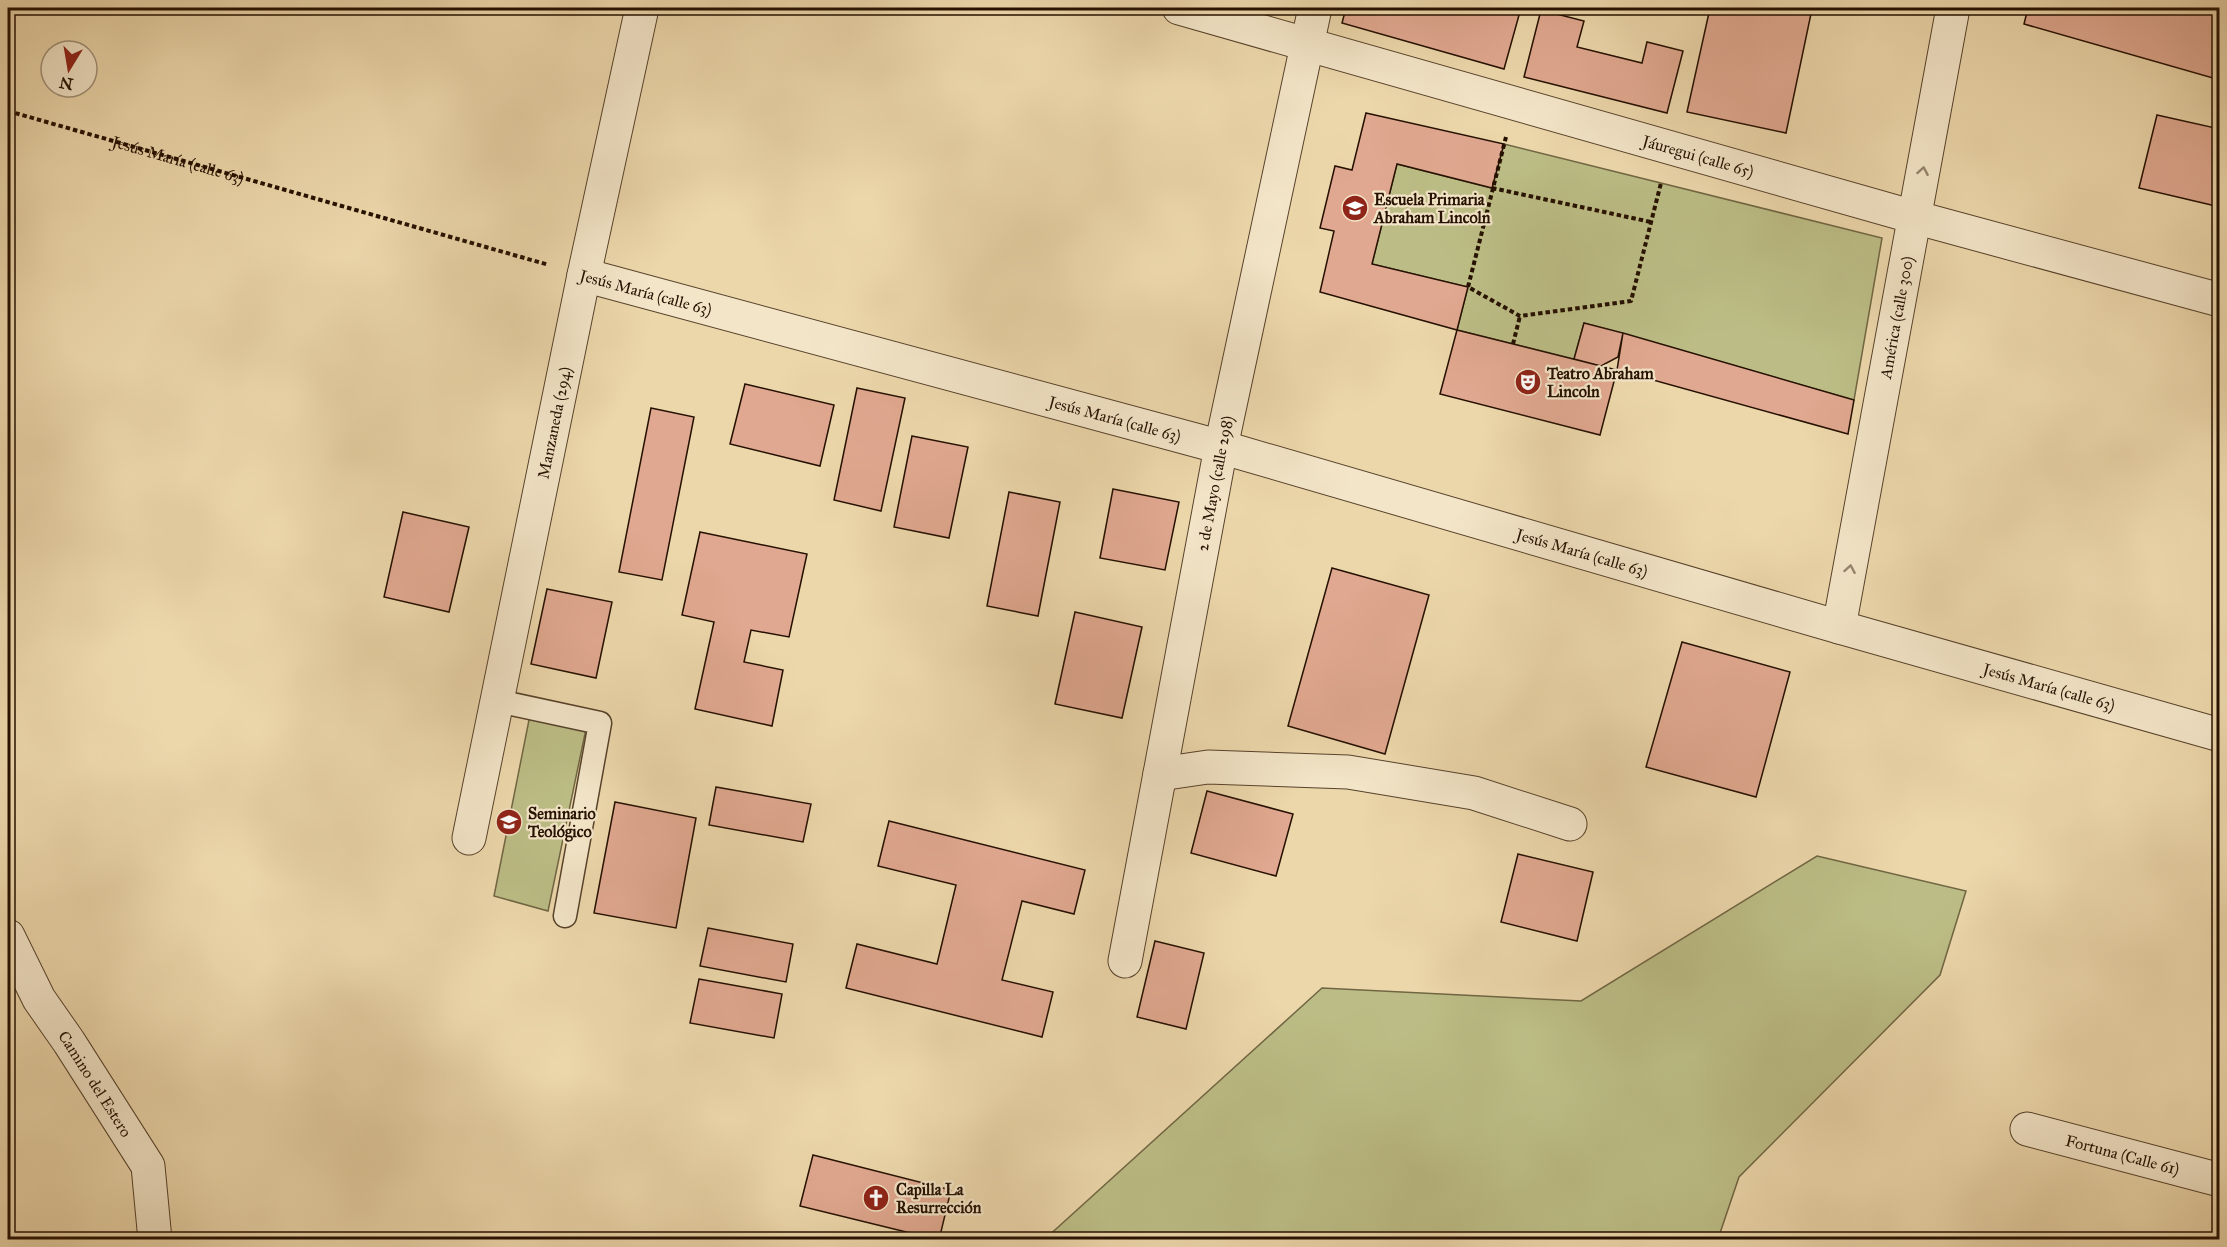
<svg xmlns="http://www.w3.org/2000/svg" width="2227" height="1247" font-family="'IM FELL Great Primer',serif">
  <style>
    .green { fill: #bcbd86; stroke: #706643; stroke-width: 1.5 }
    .building { fill: #e0a890; stroke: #251000; stroke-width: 1.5 }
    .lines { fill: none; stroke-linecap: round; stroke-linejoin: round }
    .service-casing { stroke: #57422b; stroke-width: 25 }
    .minor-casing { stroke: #57422b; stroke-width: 35 }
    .path { stroke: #251000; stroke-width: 4; stroke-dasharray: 4.5 3; stroke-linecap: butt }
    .service { stroke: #f3e5c8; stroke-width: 22 }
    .minor { stroke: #f3e5c8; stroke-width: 33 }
    .oneway { stroke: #96856e }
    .labels { text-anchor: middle; stroke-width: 4.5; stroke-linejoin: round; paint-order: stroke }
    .street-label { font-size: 16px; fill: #251000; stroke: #f3e5c8 }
    .poi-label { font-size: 16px; font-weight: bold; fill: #251000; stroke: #f3e5c8; text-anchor: start }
  </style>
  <rect width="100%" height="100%" fill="#ecd7ab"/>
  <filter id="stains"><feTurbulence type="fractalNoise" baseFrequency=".00333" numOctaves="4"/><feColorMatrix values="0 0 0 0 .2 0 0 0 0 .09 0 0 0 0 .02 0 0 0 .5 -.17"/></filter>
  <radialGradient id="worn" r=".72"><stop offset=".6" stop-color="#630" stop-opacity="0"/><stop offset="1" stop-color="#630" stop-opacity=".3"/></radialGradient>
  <path class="green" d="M 1504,144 L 1882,238 L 1854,400 L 1584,323 L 1574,359 L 1457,330 L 1468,287 L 1372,264 L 1397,164 L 1492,188 Z
    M 530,715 L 586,729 L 548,911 L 494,896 Z
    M 1817,856 L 1966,891 L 1940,975 L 1739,1177 L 1718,1239 L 1045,1239 L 1322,988 L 1581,1001 Z"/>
  <path class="building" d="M 1346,8 L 1521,8 L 1504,69 L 1342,23 Z
    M 1710,8 L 1803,8 L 1812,9 L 1786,133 L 1687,112 Z
    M 2028,8 L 2220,8 L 2220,80 L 2024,24 Z
    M 1541,10 L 1584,21 L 1577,47 L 1642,63 L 1647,42 L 1683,51 L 1667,113 L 1524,77 Z
    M 1366,113 L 1504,144 L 1492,188 L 1397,164 L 1372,264 L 1468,287 L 1457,330 L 1320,292 L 1334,231 L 1320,228 L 1335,166 L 1352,170 Z
    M 2157,115 L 2220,129 L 2220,207 L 2139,188 Z
    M 1584,323 L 1623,333 L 1618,357 L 1601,366 L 1574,359 Z
    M 1457,330 L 1617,370 L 1600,435 L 1440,394 Z
    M 1623,333 L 1854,400 L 1848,434 L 1617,370 Z
    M 745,384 L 834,405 L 820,466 L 730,444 Z
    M 857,388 L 905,398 L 881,511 L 834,500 Z
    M 651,408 L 694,417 L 662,580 L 619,572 Z
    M 912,436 L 968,447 L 949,538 L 894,527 Z
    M 1113,489 L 1179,502 L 1165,570 L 1100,558 Z
    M 1009,492 L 1060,502 L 1038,616 L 987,606 Z
    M 403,512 L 469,527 L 449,612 L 384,597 Z
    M 700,532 L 807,554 L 789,637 L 751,630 L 744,662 L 783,670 L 772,726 L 695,709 L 714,622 L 682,615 Z
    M 1332,568 L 1429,595 L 1385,754 L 1288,726 Z
    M 547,589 L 612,602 L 596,678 L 531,664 Z
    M 1075,612 L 1142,627 L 1122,718 L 1055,704 Z
    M 1682,642 L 1790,672 L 1756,797 L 1646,767 Z
    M 716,787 L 811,804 L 803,842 L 709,825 Z
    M 1207,791 L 1293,814 L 1276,876 L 1191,853 Z
    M 615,802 L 696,818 L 676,928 L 594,913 Z
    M 889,821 L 1085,870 L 1074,914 L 1022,901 L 1002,980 L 1053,992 L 1042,1037 L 846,988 L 857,944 L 937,964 L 956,885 L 878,866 Z
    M 1518,854 L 1593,872 L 1577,941 L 1501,922 Z
    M 708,928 L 793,944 L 786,982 L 700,966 Z
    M 1155,941 L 1204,953 L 1186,1029 L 1137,1017 Z
    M 699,979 L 782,994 L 774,1038 L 690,1023 Z
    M 813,1155 L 951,1190 L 939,1240 L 800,1206 Z"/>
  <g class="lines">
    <defs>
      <path id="service" d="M 498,701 L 600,723 L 565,916"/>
      <g id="minor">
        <path id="s2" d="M 1179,8 L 1914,217 L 2220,300"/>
        <path id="s3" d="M 584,275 L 1221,447 L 1839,627 L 2220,735"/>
        <path id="s4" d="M 1839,627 L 1953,8"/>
        <path d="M 1160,774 L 1208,767 L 1348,772 L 1474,793 L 1570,824"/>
        <path id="s5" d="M 469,838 L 584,275 L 642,8"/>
        <path id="s6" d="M 8,936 L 39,999 L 69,1042 L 148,1166 L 155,1240"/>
        <path id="s7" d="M 1125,961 L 1221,447 L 1315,8"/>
        <path id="s8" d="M 2027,1129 L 2220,1180"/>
      </g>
    </defs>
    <use href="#service" class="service-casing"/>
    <use href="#minor" class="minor-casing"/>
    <g class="path">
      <path id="s1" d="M 8,111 L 549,265"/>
      <path d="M 1506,137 L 1468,287 L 1520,316 L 1631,301 L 1661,183"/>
      <path d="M 1492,188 L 1651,222"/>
      <path d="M 1513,344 L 1520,316"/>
    </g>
    <use href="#service" class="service"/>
    <use href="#minor" class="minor"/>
  </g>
  <defs><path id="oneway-chevron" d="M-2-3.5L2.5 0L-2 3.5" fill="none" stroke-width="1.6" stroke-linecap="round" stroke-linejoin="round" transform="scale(1.5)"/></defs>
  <g class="oneway">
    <use href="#oneway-chevron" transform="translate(1923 171) rotate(-80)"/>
    <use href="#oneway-chevron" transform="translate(1850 569) rotate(-80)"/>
  </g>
  <defs>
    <symbol id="school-disc" viewBox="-11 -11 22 22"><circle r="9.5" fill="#8f2418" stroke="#f3e5c8"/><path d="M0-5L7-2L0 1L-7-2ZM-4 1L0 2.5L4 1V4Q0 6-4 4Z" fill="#fff"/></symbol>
    <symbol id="theatre-disc" viewBox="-11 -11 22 22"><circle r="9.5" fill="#8f2418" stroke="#f3e5c8"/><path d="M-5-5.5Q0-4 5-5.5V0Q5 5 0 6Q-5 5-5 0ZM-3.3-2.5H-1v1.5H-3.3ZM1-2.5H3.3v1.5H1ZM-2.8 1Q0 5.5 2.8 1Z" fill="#fff"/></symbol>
    <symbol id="university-disc" viewBox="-11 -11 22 22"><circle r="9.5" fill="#8f2418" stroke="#f3e5c8"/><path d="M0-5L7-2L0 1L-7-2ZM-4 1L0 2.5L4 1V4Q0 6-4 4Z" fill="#fff"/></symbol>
    <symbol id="church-disc" viewBox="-11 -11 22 22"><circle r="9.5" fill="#8f2418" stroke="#f3e5c8"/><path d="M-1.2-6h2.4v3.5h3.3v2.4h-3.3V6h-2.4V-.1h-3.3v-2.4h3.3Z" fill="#fff"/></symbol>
  </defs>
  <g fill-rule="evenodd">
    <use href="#school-disc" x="1340" y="193" width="30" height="30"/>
    <use href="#theatre-disc" x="1513" y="367" width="30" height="30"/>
    <use href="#university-disc" x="494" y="807" width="30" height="30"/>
    <use href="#church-disc" x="861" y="1183" width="30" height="30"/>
  </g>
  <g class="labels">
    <g class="street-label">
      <text dy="6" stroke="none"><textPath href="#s2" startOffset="540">Jáuregui (calle 65)</textPath></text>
      <text dy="6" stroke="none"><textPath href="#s1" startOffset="177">Jesús María (calle 63)</textPath></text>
      <text transform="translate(646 292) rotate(15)" y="6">Jesús María (calle 63)</text>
      <text dy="6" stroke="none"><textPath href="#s4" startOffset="315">América (calle 300)</textPath></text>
      <text dy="6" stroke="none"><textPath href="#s3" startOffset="550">Jesús María (calle 63)</textPath></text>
      <text dy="6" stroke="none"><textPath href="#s5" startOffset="424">Manzaneda (294)</textPath></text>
      <text dy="6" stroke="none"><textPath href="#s7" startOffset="486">2 de Mayo (calle 298)</textPath></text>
      <text dy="6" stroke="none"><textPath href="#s3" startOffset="1036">Jesús María (calle 63)</textPath></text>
      <text dy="6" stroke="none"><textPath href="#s3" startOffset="1522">Jesús María (calle 63)</textPath></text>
      <text dy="6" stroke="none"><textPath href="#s6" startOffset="172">Camino del Estero</textPath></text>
      <text dy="6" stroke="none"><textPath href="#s8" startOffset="99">Fortuna (Calle 61)</textPath></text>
    </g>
    <g class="poi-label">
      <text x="1374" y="205">Escuela Primaria<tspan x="1374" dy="18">Abraham Lincoln</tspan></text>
      <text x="1547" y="379">Teatro Abraham<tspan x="1547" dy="18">Lincoln</tspan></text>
      <text x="528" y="819">Seminario<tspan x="528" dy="18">Teológico</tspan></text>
      <text x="896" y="1195">Capilla La<tspan x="896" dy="18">Resurrección</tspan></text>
    </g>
  </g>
  <rect width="2227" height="1247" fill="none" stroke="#ecd7ab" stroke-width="30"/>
  <rect x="9" y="9" width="2209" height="1229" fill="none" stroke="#251000" stroke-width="3"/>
  <rect x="15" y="15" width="2197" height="1217" fill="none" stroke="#251000" stroke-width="1.5"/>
  <g transform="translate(69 69) rotate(191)"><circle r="28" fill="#f3e5c8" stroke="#a19078" stroke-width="1.5"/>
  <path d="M0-4.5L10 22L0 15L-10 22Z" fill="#8f2418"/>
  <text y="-9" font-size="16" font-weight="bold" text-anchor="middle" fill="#251000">N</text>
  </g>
  <rect width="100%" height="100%" filter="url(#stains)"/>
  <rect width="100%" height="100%" fill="url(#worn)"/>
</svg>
